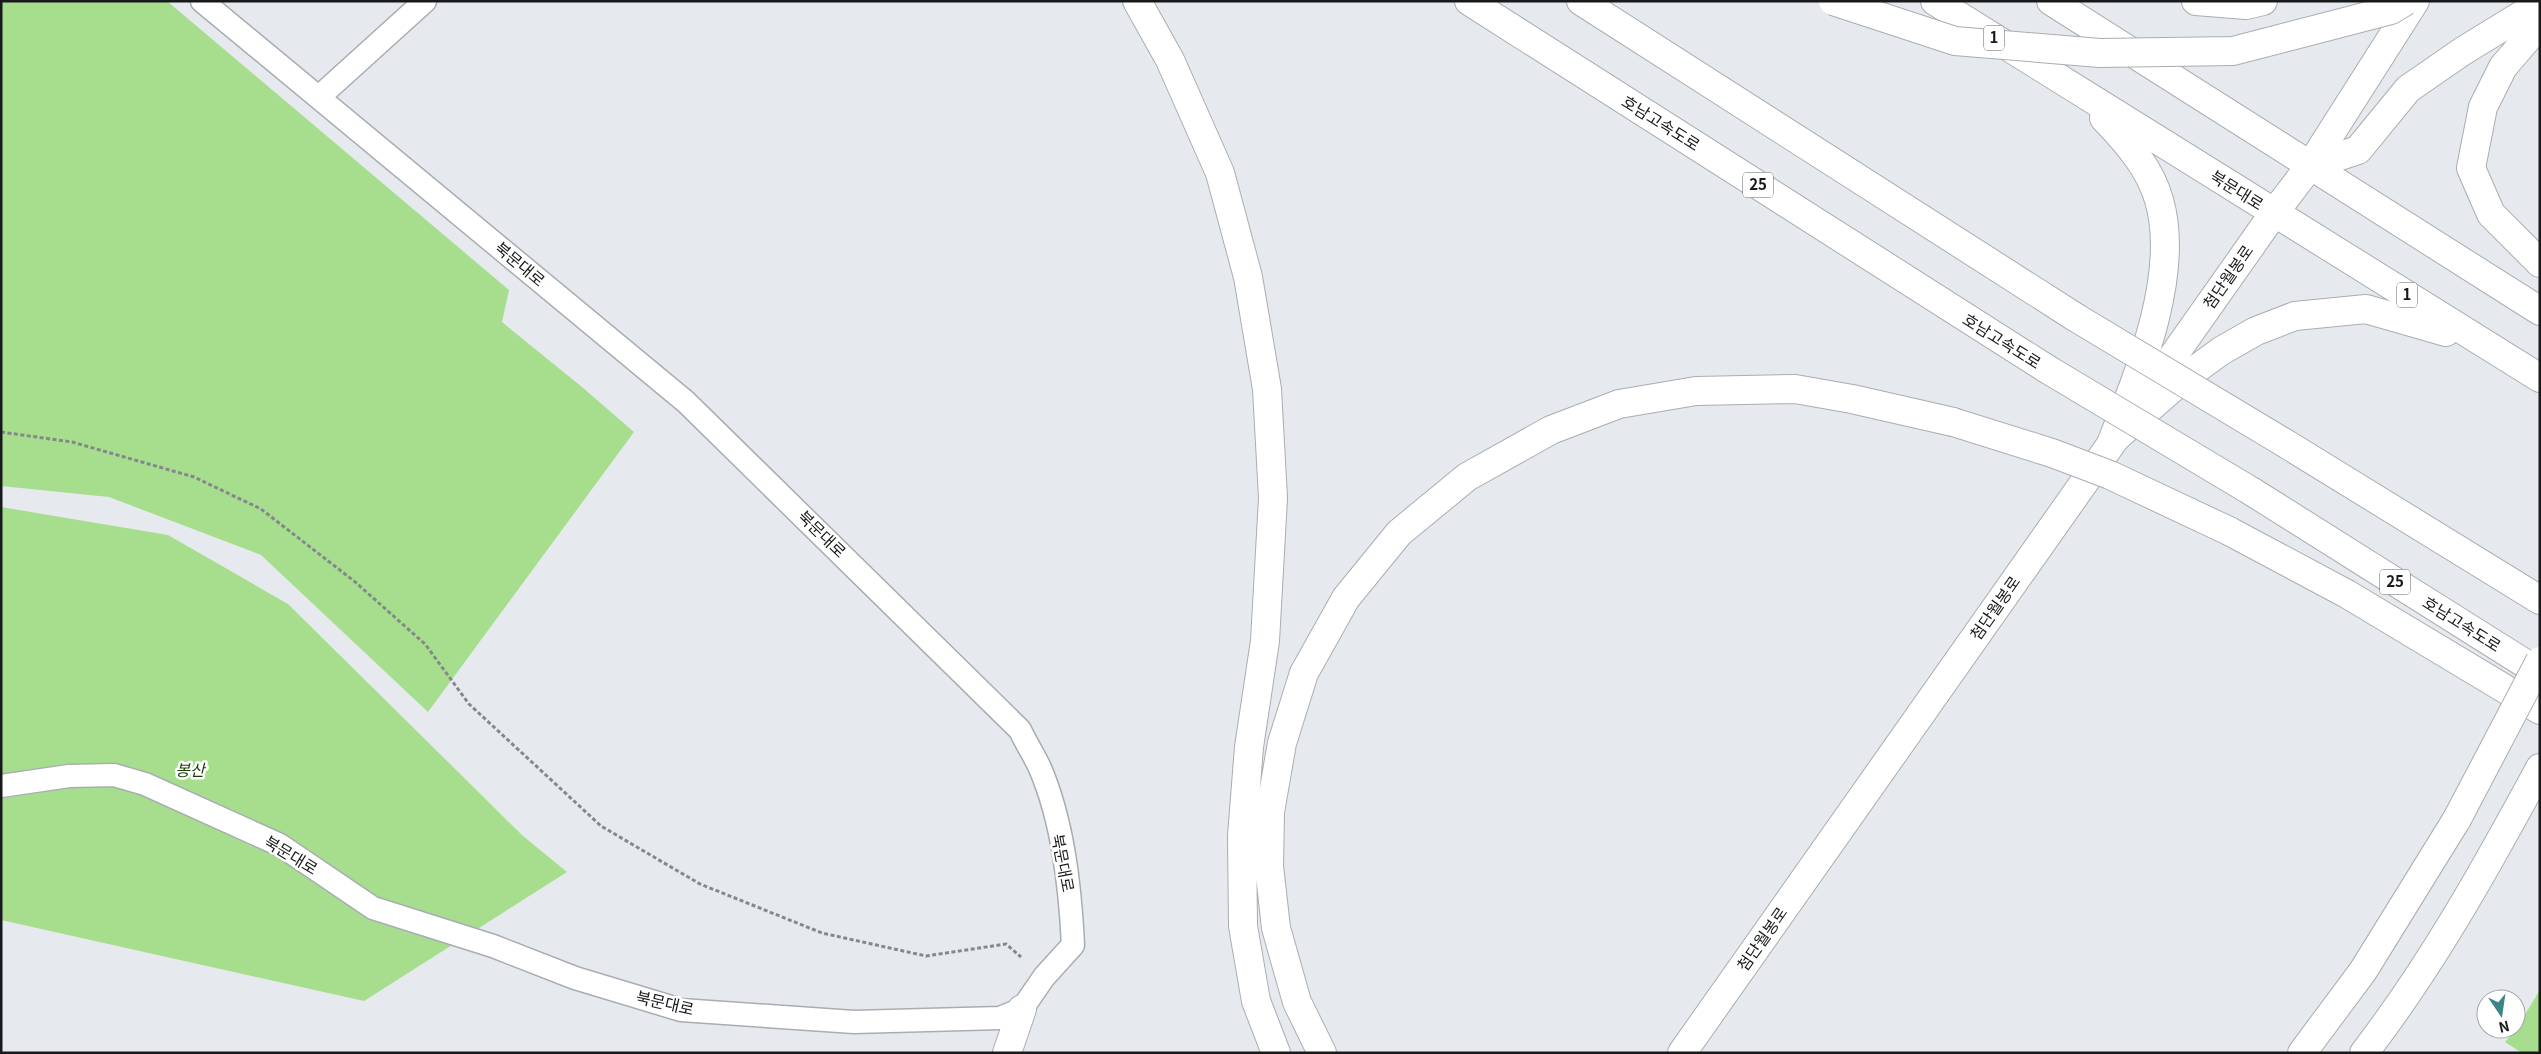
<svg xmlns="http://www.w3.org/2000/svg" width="2541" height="1054" font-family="Georgia,'Noto Sans KR',serif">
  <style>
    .green { fill: #a6de8e }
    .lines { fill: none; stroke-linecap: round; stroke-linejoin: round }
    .service-casing { stroke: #a9adb2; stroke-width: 25 }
    .minor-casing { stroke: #a9adb2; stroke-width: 30 }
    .tertiary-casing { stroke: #a9adb2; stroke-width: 30 }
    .primary-casing { stroke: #a9adb2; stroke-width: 30 }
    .trunk-casing { stroke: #a9adb2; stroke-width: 30 }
    .motorway-casing { stroke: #a9adb2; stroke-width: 30 }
    .path { stroke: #85888b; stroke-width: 3; stroke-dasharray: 4 2.5; stroke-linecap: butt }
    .service { stroke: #fff; stroke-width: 22 }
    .minor { stroke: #fff; stroke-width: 28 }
    .tertiary { stroke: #fff; stroke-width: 28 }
    .primary { stroke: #fff; stroke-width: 28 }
    .trunk { stroke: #fff; stroke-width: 28 }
    .motorway { stroke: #fff; stroke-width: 28 }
    .motorway-bridge-casing { stroke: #a9adb2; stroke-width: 30; stroke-linecap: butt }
    .motorway-bridge { stroke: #fff; stroke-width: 28 }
    .labels { text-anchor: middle; stroke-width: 5; stroke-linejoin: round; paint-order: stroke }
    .shield { fill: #fff; stroke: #5d5e5f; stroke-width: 1 }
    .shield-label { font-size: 15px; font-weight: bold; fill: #17191b }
    .street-label { font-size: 16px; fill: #17191b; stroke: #fff }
    .park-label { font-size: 16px; font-style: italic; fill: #183b03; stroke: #fff }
  </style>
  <rect width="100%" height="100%" fill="#e6eaef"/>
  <path class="green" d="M 1,1 L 167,1 L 509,290 L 502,322 L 582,387 L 634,432 L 428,712 L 261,555 L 109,497 L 1,486 Z
    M 1,507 L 168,535 L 288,604 L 523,836 L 567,872 L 364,1001 L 1,920 Z
    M 2540,990 L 2540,1053 L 2522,1053 L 2505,1042 L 2516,1029 Z"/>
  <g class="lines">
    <defs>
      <path id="service" d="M 319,97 L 425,1
        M 1,786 L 69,776 L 114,775 L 145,784 L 280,845 L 373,908 L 493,946 L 575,978 L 681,1010 L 854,1022 L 1000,1018 L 1022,1009 L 1044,977 L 1073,945 C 1070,886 1063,822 1040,768 C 1034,755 1026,743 1020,730 L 686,402 L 202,1"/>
      <path id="minor" d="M 1007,1053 L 1022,1009"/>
      <path id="tertiary" d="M 1682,1053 L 2274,213 L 2310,166"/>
      <path id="primary" d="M 1935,1 L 2540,378
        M 2051,1 L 2540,311
        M 2104,118 C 2127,142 2150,168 2159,200 C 2180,272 2141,369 2114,436
        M 2112,441 L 2184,378 L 2221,351 L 2256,331 L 2295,316 L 2366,309 L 2446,332"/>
      <path id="trunk" d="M 2196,1 L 2246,5 L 2263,1
        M 2540,24 L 2503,67 L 2483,107 L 2471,168 L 2491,214 L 2540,263
        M 2310,166 L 2358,150 L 2408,89 L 2463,51 L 2525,13 L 2540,8
        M 2310,166 L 2415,1"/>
      <path id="motorway" d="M 1137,1 L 1170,60 L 1220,173 L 1248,277 L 1267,389 L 1273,498 L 1265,641 L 1249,747 L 1242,836 L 1243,926 L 1256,1001 L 1276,1053
        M 1469,1 L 2047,369
        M 1581,1 L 2075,317
        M 2288,445 L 2540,600
        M 2251,491 L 2540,673
        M 2229,531 L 2347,594 L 2540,710
        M 1322,1053 L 1297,1002 L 1276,928 L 1269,866 L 1270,812 L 1282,743 L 1304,673 L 1346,598 L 1399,533 L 1467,477 L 1551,430 L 1619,404 L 1696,391 L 1795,389 L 1852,399 L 1953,422
        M 2302,1053 L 2363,971 L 2457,819
        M 2364,1053 C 2432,965 2487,866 2540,768"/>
    </defs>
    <use href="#service" class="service-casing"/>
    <use href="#minor" class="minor-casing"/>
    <use href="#tertiary" class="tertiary-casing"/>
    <use href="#primary" class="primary-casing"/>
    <use href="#trunk" class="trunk-casing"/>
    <use href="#motorway" class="motorway-casing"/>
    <path class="path" d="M 1,432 L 72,442 L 194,477 L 261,509 L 354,581 L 425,644 L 469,704 L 601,826 L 700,884 L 822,933 L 926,956 L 1006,944 L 1021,957"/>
    <use href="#service" class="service"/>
    <use href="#minor" class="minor"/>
    <use href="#tertiary" class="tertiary"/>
    <use href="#primary" class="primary"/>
    <use href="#trunk" class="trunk"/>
    <use href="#motorway" class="motorway"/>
    <defs>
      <path id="motorway-bridge" d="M 1833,1 L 1955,41 L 2100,53 L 2233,51 L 2391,10 L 2406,1
        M 2075,317 L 2288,445
        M 2047,369 L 2251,491
        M 1953,422 L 2052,453 L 2110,475 L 2229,531
        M 2457,819 L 2540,661"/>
    </defs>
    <use href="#motorway-bridge" class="motorway-bridge-casing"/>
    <use href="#motorway-bridge" class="motorway-bridge"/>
  </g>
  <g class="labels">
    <g class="shield">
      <rect x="1984" y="25.5" width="20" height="25" rx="4"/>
      <rect x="1743" y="172.5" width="30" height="25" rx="4"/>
      <rect x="2397" y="282.5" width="20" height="25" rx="4"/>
      <rect x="2380" y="569.5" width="30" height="25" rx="4"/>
    </g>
    <g class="shield-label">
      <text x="1994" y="43">1</text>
      <text x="1758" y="190">25</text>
      <text x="2407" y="300">1</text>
      <text x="2395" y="587">25</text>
    </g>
    <g class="street-label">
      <text transform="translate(1661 123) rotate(32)" y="6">호남고속도로</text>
      <text transform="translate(2237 190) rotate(32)" y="6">북문대로</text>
      <text transform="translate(520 264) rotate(40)" y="6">북문대로</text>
      <text transform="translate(2228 277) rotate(-55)" y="6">첨단월봉로</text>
      <text transform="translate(2002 341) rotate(32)" y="6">호남고속도로</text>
      <text transform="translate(822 534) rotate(44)" y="6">북문대로</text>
      <text transform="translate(1995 608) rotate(-55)" y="6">첨단월봉로</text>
      <text transform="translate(2462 624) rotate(32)" y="6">호남고속도로</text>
      <text transform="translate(291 855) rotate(31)" y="6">북문대로</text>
      <text transform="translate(1063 863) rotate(79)" y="6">북문대로</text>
      <text transform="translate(1762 939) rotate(-55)" y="6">첨단월봉로</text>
      <text transform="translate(665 1003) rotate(13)" y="6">북문대로</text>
    </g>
    <g class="park-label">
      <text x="190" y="776">봉산</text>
    </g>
  </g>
  <rect width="2541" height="1054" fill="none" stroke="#17191b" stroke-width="5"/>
  <g transform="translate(2501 1014) rotate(167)"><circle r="24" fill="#ffffff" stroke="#a2a3a4"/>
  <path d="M0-4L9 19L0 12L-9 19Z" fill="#3d8586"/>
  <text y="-8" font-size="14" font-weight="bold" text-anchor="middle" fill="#17191b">N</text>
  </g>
</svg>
